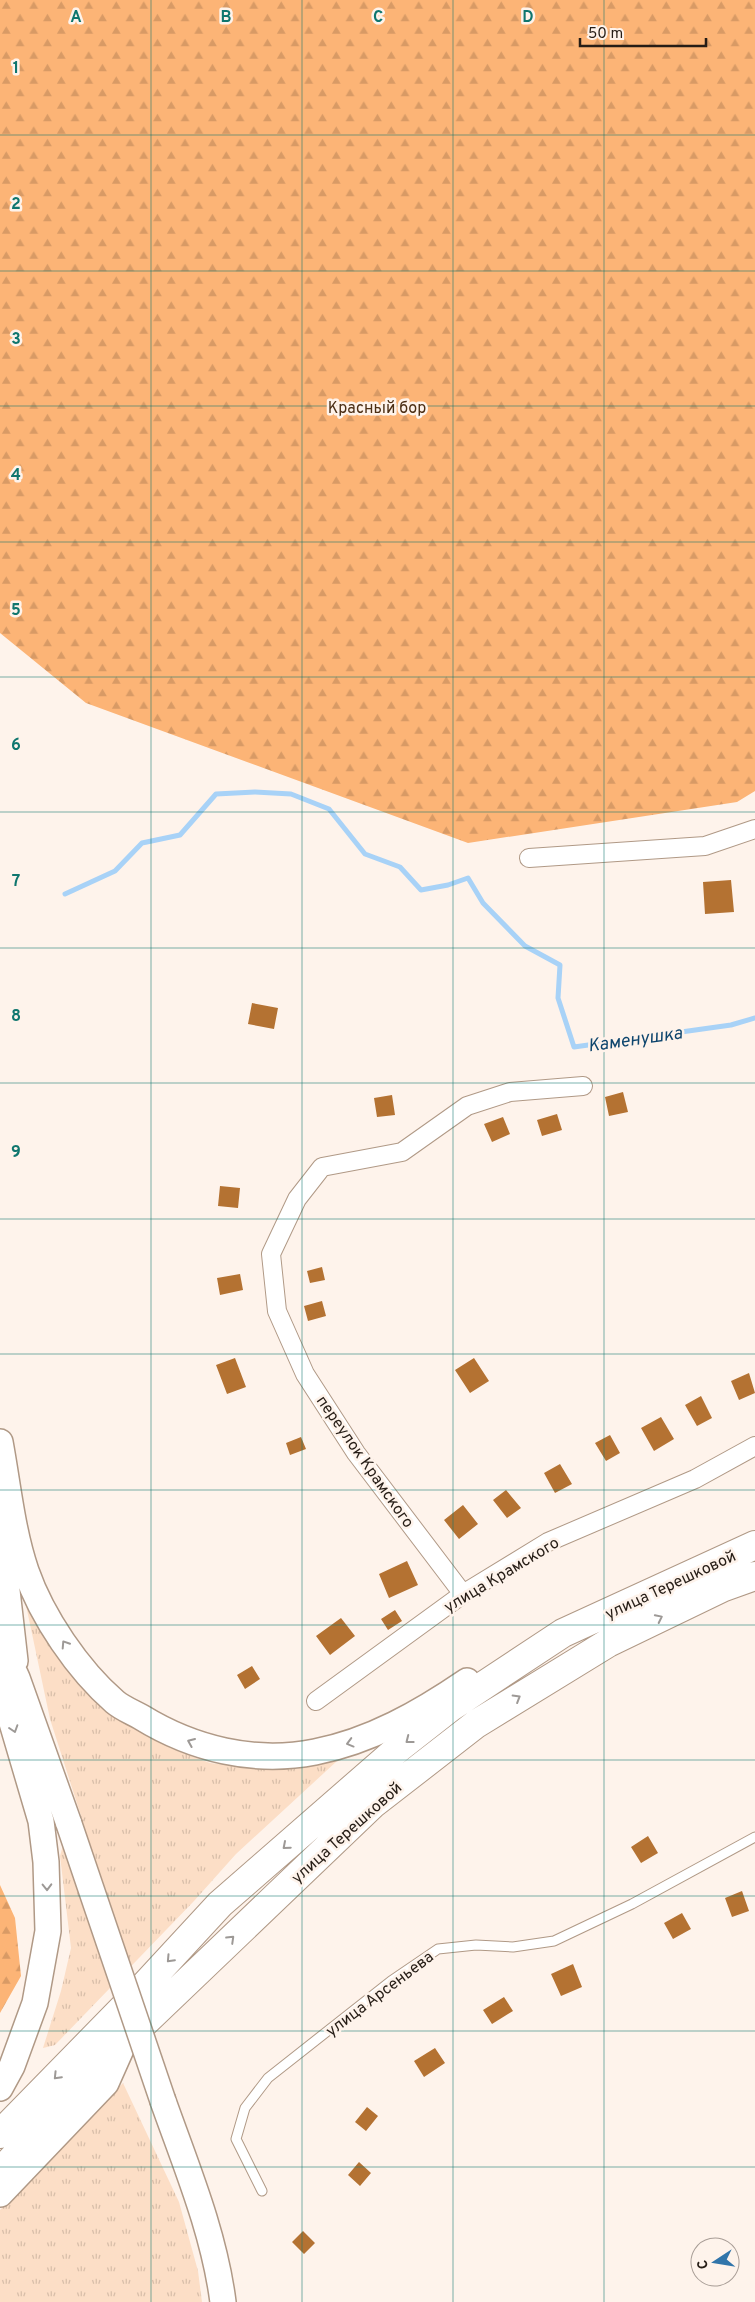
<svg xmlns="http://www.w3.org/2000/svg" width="755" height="2302" font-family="Overpass,sans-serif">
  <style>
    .grass { fill: url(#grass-tufts) }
    .forest { fill: url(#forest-firs) }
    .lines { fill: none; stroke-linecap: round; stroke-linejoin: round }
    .stream { stroke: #a8d2f7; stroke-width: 5 }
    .building { fill: #b47232 }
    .lane-casing { stroke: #b09986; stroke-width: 11 }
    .street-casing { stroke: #b09986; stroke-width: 20 }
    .secondary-casing { stroke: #b09986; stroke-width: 28 }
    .primary-casing { stroke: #b09986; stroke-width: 30 }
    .lane { stroke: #fff; stroke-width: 9 }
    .street { stroke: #fff; stroke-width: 18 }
    .secondary { stroke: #fff; stroke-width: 25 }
    .primary { stroke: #fff; stroke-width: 28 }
    .secondary-bridge-casing { stroke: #b09986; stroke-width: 28; stroke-linecap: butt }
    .secondary-bridge { stroke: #fff; stroke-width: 25 }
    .oneway { stroke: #9d9996 }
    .grid { fill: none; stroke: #0f766e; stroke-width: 1; stroke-opacity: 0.55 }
    .labels { text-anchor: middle; stroke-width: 5; stroke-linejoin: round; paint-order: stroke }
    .park-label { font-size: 16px; fill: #4c2f15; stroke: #fef3eb }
    .street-label { font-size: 16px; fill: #261d16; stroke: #fef3eb }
    .water-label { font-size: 18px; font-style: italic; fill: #0e456d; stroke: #fef3eb }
    .grid-label { font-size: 16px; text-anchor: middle; font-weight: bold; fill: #0f766e; stroke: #fef3eb; stroke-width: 5; stroke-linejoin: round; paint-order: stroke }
  </style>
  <defs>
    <pattern id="grass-tufts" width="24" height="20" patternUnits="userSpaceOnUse" patternTransform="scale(1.25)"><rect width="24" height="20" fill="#fcdec6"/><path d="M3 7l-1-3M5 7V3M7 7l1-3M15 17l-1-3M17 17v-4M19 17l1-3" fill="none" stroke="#d8bea9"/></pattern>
    <pattern id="forest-firs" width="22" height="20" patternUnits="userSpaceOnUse" patternTransform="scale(1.25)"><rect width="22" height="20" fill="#fcb476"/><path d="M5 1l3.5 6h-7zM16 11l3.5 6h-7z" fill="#d89a65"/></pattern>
  </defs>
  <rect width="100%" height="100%" fill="#fef3eb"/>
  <path class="grass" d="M 23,1591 L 137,1727 L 170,1748 L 210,1763 L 257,1769 L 294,1769 L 337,1761 L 236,1854 L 194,1901 L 55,2045 L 43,2048 L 61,1991 L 71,1948 L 60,1856 L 69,1824 L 82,1819 L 50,1719 Z
    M 123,2083 L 179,2202 L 198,2271 L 202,2302 L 0,2302 L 0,2210 Z"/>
  <path class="forest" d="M 0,0 L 755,0 L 755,791 L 737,802 L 468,843 L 86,703 L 0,633 Z
    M 0,1885 L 15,1918 L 21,1976 L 0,2013 Z"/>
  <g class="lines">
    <path class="stream" d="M 65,894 L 115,871 L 142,843 L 180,835 L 216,794 L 255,792 L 291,794 L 329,809 L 365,854 L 400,867 L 421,890 L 448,885 L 468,878 L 483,903 L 525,946 L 560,965 L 558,998 L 574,1047 L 731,1025 L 755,1018"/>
  </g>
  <path class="building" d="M 731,880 L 734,912 L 705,914 L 703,882 Z
    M 252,1003 L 278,1008 L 274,1029 L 248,1024 Z
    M 623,1092 L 628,1112 L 609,1116 L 605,1097 Z
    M 392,1095 L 395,1115 L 377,1117 L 374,1098 Z
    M 557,1114 L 562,1130 L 542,1136 L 537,1120 Z
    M 503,1117 L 510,1134 L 492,1142 L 484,1124 Z
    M 220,1186 L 240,1188 L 238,1208 L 218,1206 Z
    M 322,1267 L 325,1280 L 310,1283 L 307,1271 Z
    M 240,1274 L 243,1290 L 220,1295 L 217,1278 Z
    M 322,1301 L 326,1316 L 308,1321 L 304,1306 Z
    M 235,1358 L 246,1387 L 227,1394 L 216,1365 Z
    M 474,1358 L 489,1381 L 470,1393 L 455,1370 Z
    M 749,1373 L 755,1393 L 739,1400 L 731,1381 Z
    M 701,1396 L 712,1418 L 697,1426 L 685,1405 Z
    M 661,1417 L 674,1439 L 654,1451 L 641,1428 Z
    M 610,1435 L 620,1453 L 606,1461 L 595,1443 Z
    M 301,1437 L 306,1449 L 290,1455 L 286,1443 Z
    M 560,1464 L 572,1484 L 555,1493 L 544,1473 Z
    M 506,1490 L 521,1508 L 507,1518 L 493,1500 Z
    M 463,1505 L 478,1524 L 459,1539 L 444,1520 Z
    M 407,1561 L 418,1585 L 389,1598 L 379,1574 Z
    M 395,1610 L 402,1621 L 388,1630 L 381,1619 Z
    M 341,1618 L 355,1636 L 330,1655 L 316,1636 Z
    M 252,1666 L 260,1679 L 245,1689 L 237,1675 Z
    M 648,1836 L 658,1853 L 641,1863 L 631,1847 Z
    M 742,1891 L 749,1911 L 732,1917 L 725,1898 Z
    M 682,1913 L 691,1929 L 673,1939 L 664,1923 Z
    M 573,1964 L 582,1987 L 561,1996 L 551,1974 Z
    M 504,1997 L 513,2011 L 492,2024 L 483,2010 Z
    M 435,2048 L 445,2063 L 424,2077 L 414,2061 Z
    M 367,2107 L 378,2116 L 366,2131 L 355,2122 Z
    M 359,2162 L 371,2173 L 360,2186 L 348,2175 Z
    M 303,2231 L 315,2243 L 304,2254 L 292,2242 Z"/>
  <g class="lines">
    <defs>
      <path id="lane" d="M 262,2191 L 236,2139 L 245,2108 L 268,2078 L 391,1981 L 438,1949 L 476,1945 L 513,1947 L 554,1941 L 632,1904 L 755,1837"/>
      <path id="street" d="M 529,858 L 705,846 L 755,829
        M 463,1594 L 356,1453 L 305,1374 L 277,1311 L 271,1254 L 297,1199 L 322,1167 L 402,1152 L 467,1106 L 510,1092 L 583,1086
        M 316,1701 L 463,1594 L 548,1542 L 695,1479 L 755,1446"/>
      <path id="secondary" d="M 0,1442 C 8,1485 12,1530 26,1571 C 42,1617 78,1670 115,1702 C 122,1708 132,1712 141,1717 C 193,1749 254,1764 315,1752 C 371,1741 420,1713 467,1681
        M 0,1529 L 15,1661
        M 0,1640 L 17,1678 L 69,1824
        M 0,1682 L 41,1821 L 46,1862 L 48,1931 L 35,2003 L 12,2066 L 0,2088
        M 163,2101 C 186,2166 214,2232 223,2302
        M 0,2194 L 106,2083 L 122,2047"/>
      <path id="primary" d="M 0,2134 L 135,1996 L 220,1904 L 400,1747 L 451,1707 L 563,1633 L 755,1545
        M 0,2172 L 125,2041 L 373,1804 L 476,1724 L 608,1643 L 724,1587 L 755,1576"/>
    </defs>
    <use href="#lane" class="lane-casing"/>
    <use href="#street" class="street-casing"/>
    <use href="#secondary" class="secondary-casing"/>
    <use href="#primary" class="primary-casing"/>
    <use href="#lane" class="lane"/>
    <use href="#street" class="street"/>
    <use href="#secondary" class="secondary"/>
    <use href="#primary" class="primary"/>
    <defs>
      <path id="secondary-bridge" d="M 69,1824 L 163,2101"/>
    </defs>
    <use href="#secondary-bridge" class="secondary-bridge-casing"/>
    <use href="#secondary-bridge" class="secondary-bridge"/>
  </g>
  <defs><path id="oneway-chevron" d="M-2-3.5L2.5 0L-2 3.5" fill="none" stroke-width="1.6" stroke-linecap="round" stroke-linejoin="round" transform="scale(1.25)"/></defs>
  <g class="oneway">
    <use href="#oneway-chevron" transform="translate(659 1618) rotate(-26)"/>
    <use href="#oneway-chevron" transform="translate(65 1644) rotate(-123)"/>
    <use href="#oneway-chevron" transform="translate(517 1698) rotate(-31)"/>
    <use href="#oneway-chevron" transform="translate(14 1729) rotate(72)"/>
    <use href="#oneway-chevron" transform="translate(409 1740) rotate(142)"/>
    <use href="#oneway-chevron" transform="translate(191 1742) rotate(-157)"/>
    <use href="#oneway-chevron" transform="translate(350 1743) rotate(165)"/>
    <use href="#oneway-chevron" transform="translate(286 1846) rotate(139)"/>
    <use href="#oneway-chevron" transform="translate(47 1887) rotate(89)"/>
    <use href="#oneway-chevron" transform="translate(231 1939) rotate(-44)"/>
    <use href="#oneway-chevron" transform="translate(170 1959) rotate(133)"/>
    <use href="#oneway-chevron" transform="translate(57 2076) rotate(134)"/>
  </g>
  <path class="grid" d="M 151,0 L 151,2302M 302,0 L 302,2302M 453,0 L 453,2302M 604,0 L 604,2302M 0,135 L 755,135M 0,271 L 755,271M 0,406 L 755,406M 0,542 L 755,542M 0,677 L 755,677M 0,812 L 755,812M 0,948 L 755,948M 0,1083 L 755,1083M 0,1219 L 755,1219M 0,1354 L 755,1354M 0,1490 L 755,1490M 0,1625 L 755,1625M 0,1760 L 755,1760M 0,1896 L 755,1896M 0,2031 L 755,2031M 0,2167 L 755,2167"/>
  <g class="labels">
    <g class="park-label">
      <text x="377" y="413">Красный бор</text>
    </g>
    <g class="street-label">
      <text transform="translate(366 1461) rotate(55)" y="6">переулок Крамского</text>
      <text transform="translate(501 1574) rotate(-31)" y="6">улица Крамского</text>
      <text transform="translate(670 1584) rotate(-25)" y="6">улица Терешковой</text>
      <text transform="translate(346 1832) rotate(-42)" y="6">улица Терешковой</text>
      <text transform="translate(379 1993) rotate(-37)" y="6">улица Арсеньева</text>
    </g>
    <g class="water-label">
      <text transform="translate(635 1039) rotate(-8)" y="6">Каменушка</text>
    </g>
  </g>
  <g class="grid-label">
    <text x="76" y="22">A</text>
    <text x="226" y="22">B</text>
    <text x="378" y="22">C</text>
    <text x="528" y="22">D</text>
    <text x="16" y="73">1</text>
    <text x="16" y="209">2</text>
    <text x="16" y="344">3</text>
    <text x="16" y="480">4</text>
    <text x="16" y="615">5</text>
    <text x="16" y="750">6</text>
    <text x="16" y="886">7</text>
    <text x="16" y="1021">8</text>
    <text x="16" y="1157">9</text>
  </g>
  <g transform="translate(715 2262) rotate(258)"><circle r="24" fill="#fef3eb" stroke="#a89d96"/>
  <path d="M0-4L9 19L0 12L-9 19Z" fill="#3175aa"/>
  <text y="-8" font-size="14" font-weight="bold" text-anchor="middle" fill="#261d16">С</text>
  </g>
  <path d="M580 38v8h126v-8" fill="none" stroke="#261d16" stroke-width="2.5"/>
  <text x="588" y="38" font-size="15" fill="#261d16" stroke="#fef3eb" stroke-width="4" paint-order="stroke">50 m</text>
</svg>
